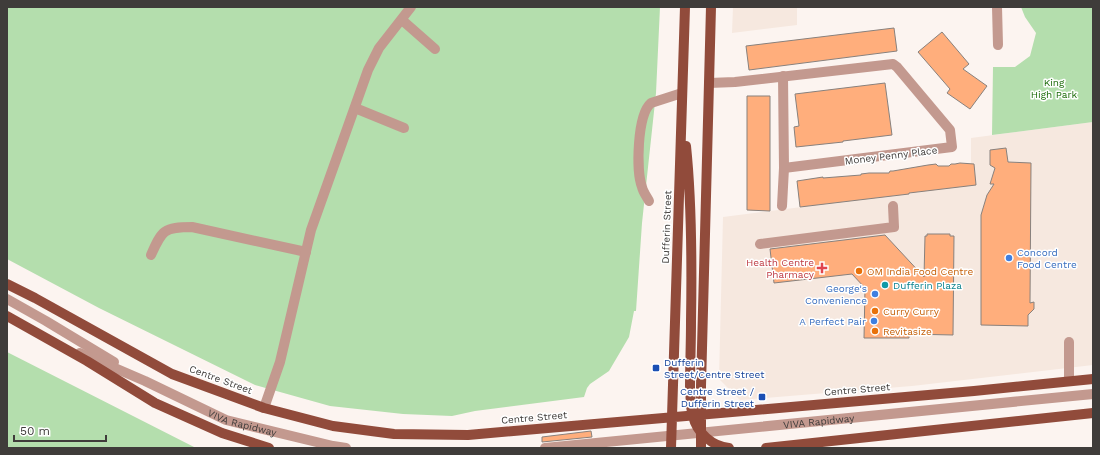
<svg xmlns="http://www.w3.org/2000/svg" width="1100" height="455" font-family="'Work Sans',sans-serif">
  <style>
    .built { fill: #f6e8df }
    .green { fill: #b4dead }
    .building { fill: #ffae7c; stroke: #88817d }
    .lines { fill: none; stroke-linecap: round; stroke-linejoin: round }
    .minor { stroke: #c3998f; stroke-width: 10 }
    .major { stroke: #914b3b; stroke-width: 10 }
    .shop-dot { fill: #3f7fe0; stroke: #fff; stroke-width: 1.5 }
    .health-dot { fill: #e0444e; stroke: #fff; stroke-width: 1.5 }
    .food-dot { fill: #e8710a; stroke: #fff; stroke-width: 1.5 }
    .culture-dot { fill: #0f9aa8; stroke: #fff; stroke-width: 1.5 }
    .transit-dot { fill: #1a4fb4; stroke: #fff; stroke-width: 1.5 }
    .labels { text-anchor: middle; stroke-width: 3; stroke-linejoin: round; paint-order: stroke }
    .park-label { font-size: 10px; fill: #186906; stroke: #fff }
    .street-label { font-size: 10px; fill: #3f3c3a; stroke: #fff }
    .shop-label { font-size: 10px; fill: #366cbe; stroke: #fff; text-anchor: end }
    .health-label { font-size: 10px; fill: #be3a42; stroke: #fff; text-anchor: end }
    .food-label { font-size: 10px; fill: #c56008; stroke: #fff; text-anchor: start }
    .culture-label { font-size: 10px; fill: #0d838f; stroke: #fff; text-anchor: start }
    .transit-label { font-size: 10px; fill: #164399; stroke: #fff; text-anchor: start }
  </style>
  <rect width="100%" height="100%" fill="#fcf4f0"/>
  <path class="built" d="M 733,7 L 797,7 L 797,25 L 732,33 Z
    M 1093,122 L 1093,365 L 912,386 L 740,400 L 719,379 L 723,217 L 913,193 L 971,183 L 971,138 Z"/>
  <path class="green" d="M 7,7 L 660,7 L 656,93 L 642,223 L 636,311 L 634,311 L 629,337 L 609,371 L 590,384 L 587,388 L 584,397 L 475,411 L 452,416 L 403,414 L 330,406 L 255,385 L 99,308 L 7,259 Z
    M 1021,7 L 1093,7 L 1093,122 L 992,135 L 993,67 L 1015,67 L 1030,56 L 1036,33 L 1025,17 Z
    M 7,352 L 196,448 L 7,448 Z"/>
  <path class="building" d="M 894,28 L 897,51 L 749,70 L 746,46 Z
    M 942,32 L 969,64 L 963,69 L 987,86 L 970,109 L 947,93 L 950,89 L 918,52 Z
    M 885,83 L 892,135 L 843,141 L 843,142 L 796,147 L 794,127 L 799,126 L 795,94 Z
    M 747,96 L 770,96 L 770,211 L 747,210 Z
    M 1006,148 L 1008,162 L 1031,163 L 1030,303 L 1034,302 L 1034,309 L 1028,315 L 1028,326 L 981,325 L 981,215 L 987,195 L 994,184 L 990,184 L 995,168 L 990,165 L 990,150 Z
    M 960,163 L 974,164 L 976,185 L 909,193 L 909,194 L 800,207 L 797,181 L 823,177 L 823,178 L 861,175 L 861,174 L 869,173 L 889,173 L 890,171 L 893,171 L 928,165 L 936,164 L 938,166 L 949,166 L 951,164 L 955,164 Z
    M 927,234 L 950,234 L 950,236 L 954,236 L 953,335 L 909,334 L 909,338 L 864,338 L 865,288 L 852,274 L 774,283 L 770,249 L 885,235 L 924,277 L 925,236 L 927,236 Z
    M 591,431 L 592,437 L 542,442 L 542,437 Z"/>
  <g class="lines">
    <g class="minor">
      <path d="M 997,7 L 998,45"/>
      <path d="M 402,20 L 435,49"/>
      <path d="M 709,83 L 735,82 L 893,64 L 897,67 L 950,130 L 952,147 L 784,168"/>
      <path d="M 355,108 L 404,128"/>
      <path d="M 649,201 C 647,197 643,192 642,187 C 636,171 637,115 651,103 L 682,93"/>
      <path d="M 782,206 L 784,168 L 783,76"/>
      <path d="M 760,244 L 894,227 L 893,206"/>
      <path d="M 151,255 C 162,230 164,227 192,227 L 306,252"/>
      <path d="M 7,299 L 46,321 L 114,362"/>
      <path d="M 1069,342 L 1069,381"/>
      <path id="s1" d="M 80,353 L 145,381 L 226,420 L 333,446 L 346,448"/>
      <path d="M 264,408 L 280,362 L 311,230 L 368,70 L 379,48 L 411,7"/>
      <path id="s2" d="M 545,448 L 1093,394"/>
    </g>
    <path class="major" d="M 686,146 C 692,204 692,263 691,322 C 691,344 690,366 690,389 C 691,397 690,407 693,416 C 697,433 712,446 729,448
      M 7,284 L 35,298 L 172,374 L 264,408 L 333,426 L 394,434 L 468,435 L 974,391 L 1093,379
      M 7,316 L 87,361 L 155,403 L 222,433 L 269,448
      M 671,448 L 685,7
      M 701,448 L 701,386 L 711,7
      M 766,448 L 1093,413"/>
  </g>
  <g class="shop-dot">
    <circle cx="1009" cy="258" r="4"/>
    <circle cx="875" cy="294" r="4"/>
    <circle cx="874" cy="321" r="4"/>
  </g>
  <path class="health-dot" d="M820 262h4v4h4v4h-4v4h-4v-4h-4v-4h4z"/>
  <g class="food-dot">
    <circle cx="859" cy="271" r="4"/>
    <circle cx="875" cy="311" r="4"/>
    <circle cx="875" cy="331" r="4"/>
  </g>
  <circle class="culture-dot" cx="885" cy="285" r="4"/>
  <g class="transit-dot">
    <rect x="652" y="364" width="8" height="8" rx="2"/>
    <rect x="758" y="393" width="8" height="8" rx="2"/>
  </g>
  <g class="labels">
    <g class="park-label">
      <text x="1054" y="86">King<tspan x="1054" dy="12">High Park</tspan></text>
    </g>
    <g class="street-label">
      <text transform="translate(891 155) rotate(-7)" y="4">Money Penny Place</text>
      <text transform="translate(666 227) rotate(-88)" y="4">Dufferin Street</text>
      <text transform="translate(221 379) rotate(20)" y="4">Centre Street</text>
      <text transform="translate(857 389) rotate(-5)" y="4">Centre Street</text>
      <text transform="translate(534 417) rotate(-5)" y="4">Centre Street</text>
      <text dy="4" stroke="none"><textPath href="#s2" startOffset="275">VIVA Rapidway</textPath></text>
      <text dy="4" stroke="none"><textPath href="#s1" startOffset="177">VIVA Rapidway</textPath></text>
    </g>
    <g class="shop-label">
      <text x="1017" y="256" text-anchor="start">Concord<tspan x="1017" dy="12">Food Centre</tspan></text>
      <text x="867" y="292">George's<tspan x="867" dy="12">Convenience</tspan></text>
      <text x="866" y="325">A Perfect Pair</text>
    </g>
    <g class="health-label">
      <text x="814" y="266">Health Centre<tspan x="814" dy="12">Pharmacy</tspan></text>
    </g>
    <g class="food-label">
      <text x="867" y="275">OM India Food Centre</text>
      <text x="883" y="315">Curry Curry</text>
      <text x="883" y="335">Revitasize</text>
    </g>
    <g class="culture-label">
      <text x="893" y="289">Dufferin Plaza</text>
    </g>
    <g class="transit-label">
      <text x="664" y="366">Dufferin<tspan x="664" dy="12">Street/Centre Street</tspan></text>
      <text x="754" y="395" text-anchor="end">Centre Street /<tspan x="754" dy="12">Dufferin Street</tspan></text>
    </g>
  </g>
  <rect width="1100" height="455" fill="none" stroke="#3f3c3a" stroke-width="16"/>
  <path d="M14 435v6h92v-6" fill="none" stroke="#3f3c3a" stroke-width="2"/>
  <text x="20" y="435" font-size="12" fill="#3f3c3a" stroke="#ffffff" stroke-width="3" paint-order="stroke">50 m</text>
</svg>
